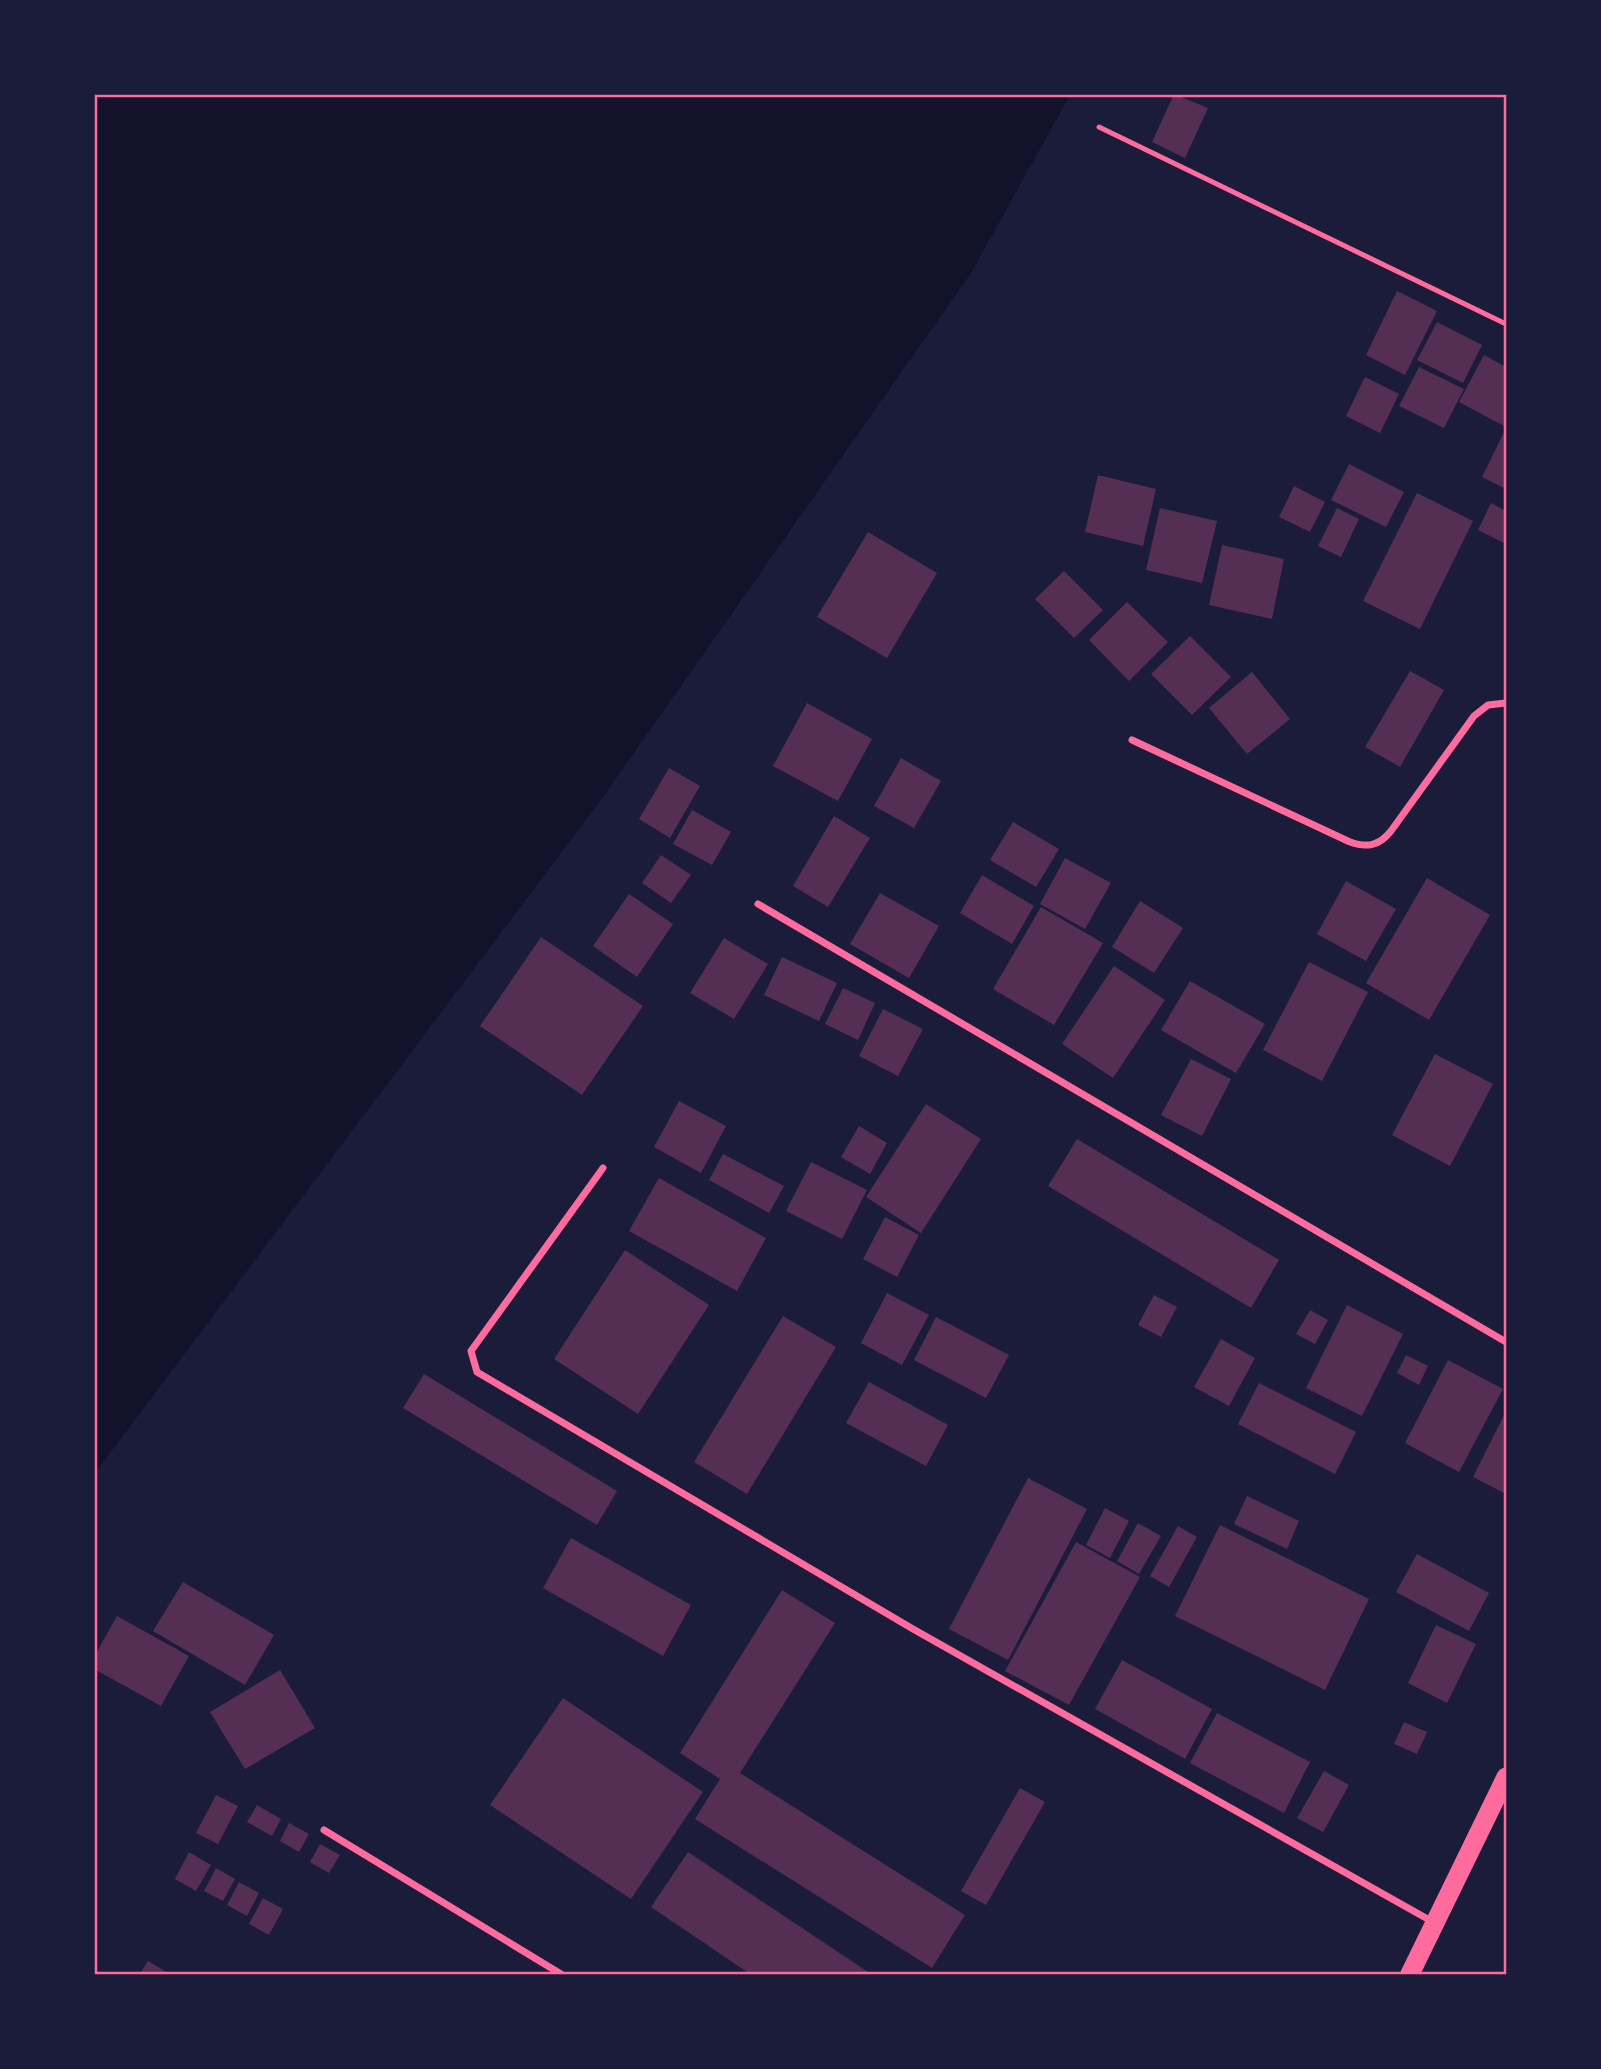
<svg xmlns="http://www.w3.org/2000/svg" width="1601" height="2069" font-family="'Public Sans',sans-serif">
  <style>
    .water { fill: #12122b }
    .building { fill: #542f53 }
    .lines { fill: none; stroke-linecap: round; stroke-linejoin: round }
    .service { stroke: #ff6b9d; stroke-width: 5 }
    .minor { stroke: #ff6b9d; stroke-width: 7 }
    .trunk { stroke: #ff6b9d; stroke-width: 19 }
    .neatline { fill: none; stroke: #ff6b9d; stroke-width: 2.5 }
  </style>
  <rect width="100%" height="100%" fill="#1b1b3a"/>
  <path class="water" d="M 95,94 L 1070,95 L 971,273 L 605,794 L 95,1473 Z"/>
  <path class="building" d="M 1174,94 L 1208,108 L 1185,158 L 1152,142 Z
    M 1397,291 L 1437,311 L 1405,375 L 1366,355 Z
    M 1437,322 L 1482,345 L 1463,383 L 1417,360 Z
    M 1484,355 L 1506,367 L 1506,420 L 1504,426 L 1459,402 Z
    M 1419,367 L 1464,389 L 1444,428 L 1399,406 Z
    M 1365,377 L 1399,394 L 1380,433 L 1346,416 Z
    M 1506,428 L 1506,489 L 1482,477 Z
    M 1349,464 L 1404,492 L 1386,527 L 1331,500 Z
    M 1098,475 L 1156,489 L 1143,546 L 1085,532 Z
    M 1294,486 L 1325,502 L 1310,532 L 1279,517 Z
    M 1417,493 L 1473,521 L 1420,629 L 1363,601 Z
    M 1491,503 L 1506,511 L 1506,544 L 1478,530 Z
    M 1160,508 L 1217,521 L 1202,583 L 1146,570 Z
    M 1337,508 L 1359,519 L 1341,557 L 1318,546 Z
    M 868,532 L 937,573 L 887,658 L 817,617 Z
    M 1222,545 L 1284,559 L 1272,619 L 1209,605 Z
    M 1064,571 L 1103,610 L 1074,638 L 1035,599 Z
    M 1127,602 L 1168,642 L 1129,681 L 1089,640 Z
    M 1190,636 L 1231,677 L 1192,715 L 1151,674 Z
    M 1410,671 L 1444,690 L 1400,767 L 1365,747 Z
    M 1252,672 L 1290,719 L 1247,754 L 1209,708 Z
    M 807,703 L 872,739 L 838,801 L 773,766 Z
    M 901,758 L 941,781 L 914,828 L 874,806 Z
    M 669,768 L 700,786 L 670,838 L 639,819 Z
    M 692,810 L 731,832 L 712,865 L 673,844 Z
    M 834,816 L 870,838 L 828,907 L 793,886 Z
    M 1013,822 L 1059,849 L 1036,887 L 990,860 Z
    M 661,855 L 691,875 L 671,903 L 642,883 Z
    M 1065,858 L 1111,883 L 1085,929 L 1040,904 Z
    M 982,875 L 1034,906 L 1012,944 L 960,913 Z
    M 1427,878 L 1490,915 L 1429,1020 L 1366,983 Z
    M 1346,881 L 1396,909 L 1366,961 L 1317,934 Z
    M 880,893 L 939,926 L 909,978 L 850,944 Z
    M 629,894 L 673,924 L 637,977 L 593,946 Z
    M 1140,901 L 1183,928 L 1154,973 L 1112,947 Z
    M 1041,907 L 1103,943 L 1054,1025 L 993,989 Z
    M 541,937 L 643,1006 L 582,1095 L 480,1026 Z
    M 724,938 L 768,964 L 734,1019 L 690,993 Z
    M 782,957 L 837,983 L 819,1021 L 764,995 Z
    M 1309,962 L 1368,992 L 1322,1081 L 1263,1050 Z
    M 1114,966 L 1165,1000 L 1113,1078 L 1062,1044 Z
    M 1190,981 L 1265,1024 L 1236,1073 L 1161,1030 Z
    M 843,988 L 875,1003 L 858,1040 L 825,1024 Z
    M 883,1009 L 923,1029 L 898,1076 L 859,1056 Z
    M 1435,1054 L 1493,1084 L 1450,1166 L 1392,1135 Z
    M 1191,1059 L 1231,1079 L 1202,1136 L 1161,1115 Z
    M 679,1101 L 726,1126 L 701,1173 L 654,1147 Z
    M 926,1104 L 981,1139 L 921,1233 L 866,1197 Z
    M 859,1126 L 887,1143 L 870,1174 L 841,1157 Z
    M 1077,1139 L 1279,1260 L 1251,1308 L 1048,1186 Z
    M 723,1154 L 784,1186 L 769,1213 L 709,1180 Z
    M 811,1162 L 867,1190 L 842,1239 L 786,1211 Z
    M 659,1178 L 766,1238 L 737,1291 L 629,1231 Z
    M 885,1217 L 919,1235 L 897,1277 L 863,1259 Z
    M 625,1250 L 709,1305 L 638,1414 L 554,1359 Z
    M 887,1293 L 929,1315 L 902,1365 L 861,1343 Z
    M 1154,1295 L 1177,1307 L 1161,1337 L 1138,1325 Z
    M 1347,1305 L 1403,1334 L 1362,1416 L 1306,1388 Z
    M 1310,1310 L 1328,1320 L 1315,1344 L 1296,1334 Z
    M 783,1316 L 836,1347 L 747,1494 L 694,1462 Z
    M 936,1317 L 1009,1355 L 986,1398 L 914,1360 Z
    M 1221,1339 L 1255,1358 L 1229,1406 L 1194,1387 Z
    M 1406,1355 L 1428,1366 L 1419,1385 L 1397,1373 Z
    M 1448,1360 L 1503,1389 L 1459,1472 L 1405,1443 Z
    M 424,1374 L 617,1491 L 597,1525 L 403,1408 Z
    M 869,1382 L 948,1425 L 926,1466 L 846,1423 Z
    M 1259,1383 L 1356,1432 L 1335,1474 L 1238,1424 Z
    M 1506,1411 L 1506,1494 L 1473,1477 Z
    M 1028,1478 L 1087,1509 L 1008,1660 L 949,1629 Z
    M 1247,1496 L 1299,1521 L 1287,1549 L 1234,1524 Z
    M 1105,1508 L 1129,1521 L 1110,1558 L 1086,1545 Z
    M 1138,1523 L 1161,1536 L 1139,1574 L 1117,1561 Z
    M 1220,1525 L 1369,1599 L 1325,1690 L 1175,1616 Z
    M 1178,1526 L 1197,1537 L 1169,1587 L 1150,1576 Z
    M 571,1538 L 691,1605 L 663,1656 L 543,1588 Z
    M 1076,1542 L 1140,1577 L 1069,1705 L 1005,1671 Z
    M 1417,1554 L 1489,1593 L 1469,1631 L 1396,1592 Z
    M 183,1582 L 274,1635 L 245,1685 L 153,1631 Z
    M 782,1590 L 835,1623 L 740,1773 L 965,1915 L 932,1968 L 695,1819 L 720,1779 L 680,1753 Z
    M 117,1616 L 189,1656 L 161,1706 L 94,1669 L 94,1657 Z
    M 1436,1625 L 1476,1644 L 1447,1703 L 1408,1683 Z
    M 1122,1660 L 1212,1709 L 1185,1759 L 1095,1709 Z
    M 280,1670 L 315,1728 L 245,1769 L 210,1712 Z
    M 563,1698 L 703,1792 L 631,1899 L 490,1805 Z
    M 1217,1713 L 1310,1762 L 1284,1813 L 1190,1763 Z
    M 1404,1722 L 1427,1732 L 1417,1754 L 1394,1744 Z
    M 1324,1771 L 1349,1785 L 1323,1832 L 1297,1818 Z
    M 1020,1788 L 1045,1802 L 986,1905 L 961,1891 Z
    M 216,1795 L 238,1806 L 218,1844 L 196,1833 Z
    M 257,1805 L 281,1819 L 272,1836 L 247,1822 Z
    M 289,1823 L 309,1834 L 299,1852 L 280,1841 Z
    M 320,1844 L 340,1855 L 329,1873 L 310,1862 Z
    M 189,1852 L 211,1865 L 196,1891 L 175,1879 Z
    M 688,1852 L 871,1974 L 750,1974 L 651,1907 Z
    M 216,1868 L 235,1879 L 223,1901 L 204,1891 Z
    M 239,1882 L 259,1893 L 247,1916 L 227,1905 Z
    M 263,1898 L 283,1909 L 269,1935 L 249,1924 Z
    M 148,1961 L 170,1974 L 140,1974 Z"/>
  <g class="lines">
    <path class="service" d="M 1099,127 L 1506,324"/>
    <path class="minor" d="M 1132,740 L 1350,842 C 1367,848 1379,846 1391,831 L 1474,716 L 1488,705 L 1506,703
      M 758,904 L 1506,1342
      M 603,1168 L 471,1351 L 477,1372 L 913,1629 L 1433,1922
      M 324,1830 L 561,1974"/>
    <path class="trunk" d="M 1410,1974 L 1506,1777"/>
  </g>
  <rect width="1601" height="2069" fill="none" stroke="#1b1b3a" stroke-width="192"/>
  <rect x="96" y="96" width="1409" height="1877" class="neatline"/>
</svg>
